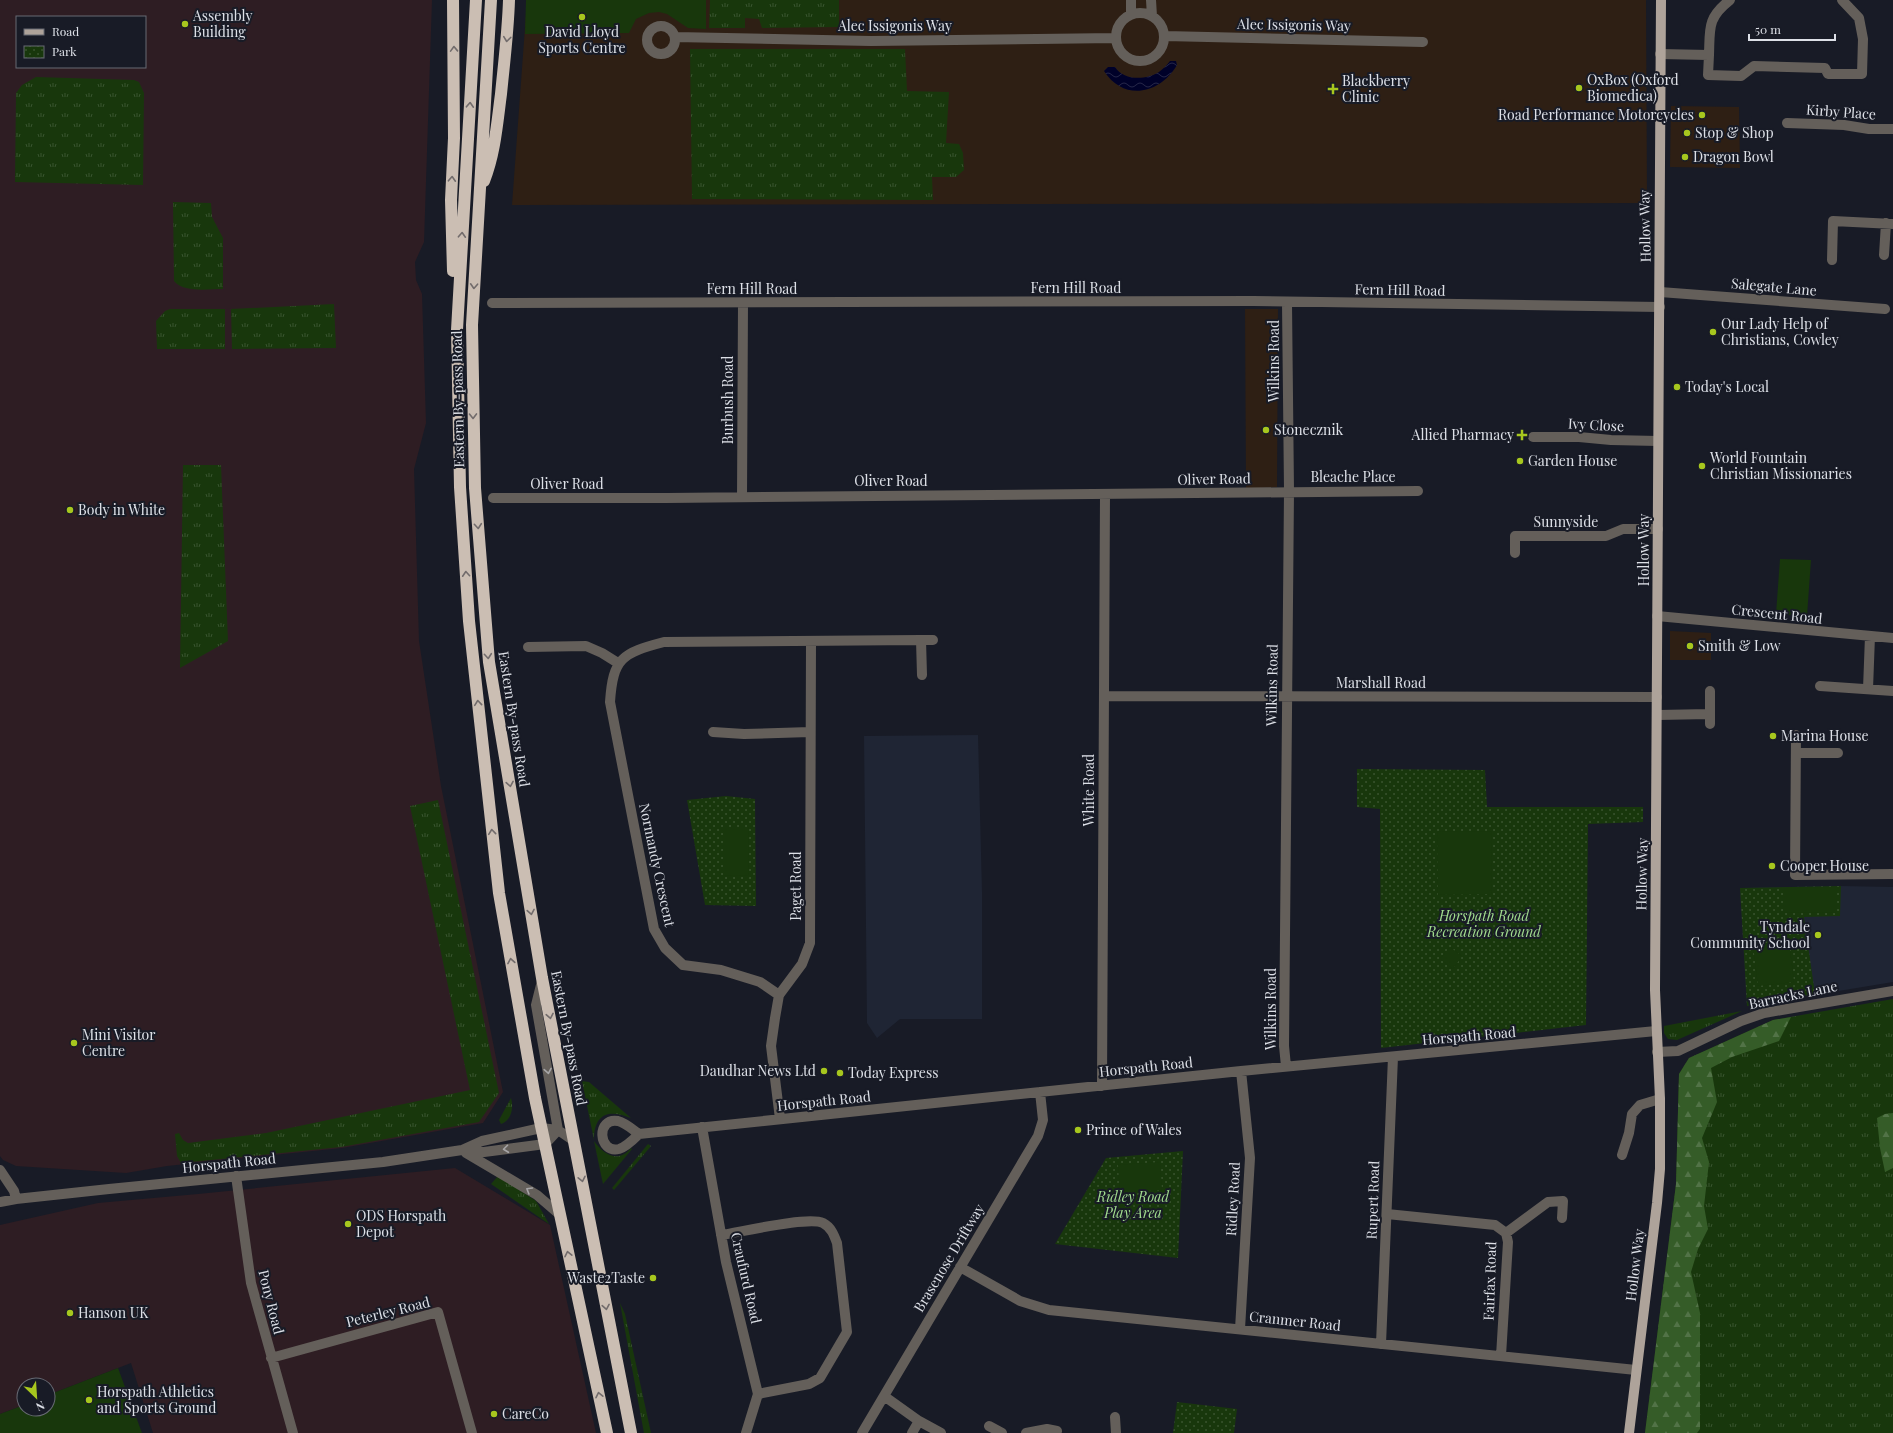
<svg xmlns="http://www.w3.org/2000/svg" width="1893" height="1433" font-family="'Playfair Display',serif">
  <style>
    .commercial { fill: #2e1f14 }
    .industrial { fill: #2e1d23; fill-rule: evenodd }
    .built { fill: #1f2534 }
    .grass { fill: url(#grass-tufts) }
    .forest { fill: url(#forest-firs) }
    .park { fill: url(#park-dots) }
    .pitch { fill: #18370c }
    .water { fill: url(#water-waves) }
    .lines { fill: none; stroke-linecap: round; stroke-linejoin: round }
    .minor { stroke: #645f5a; stroke-width: 10 }
    .major { stroke: #aea39a; stroke-width: 10 }
    .highway { stroke: #cbbeb3; stroke-width: 12 }
    .oneway { stroke: #726c6c }
    .oneway2 { stroke: #a7a6a8 }
    .poi-dot { fill: #a7c71e; stroke: #181b26; stroke-width: 1.5 }
    .labels { text-anchor: middle; stroke-width: 4; stroke-linejoin: round; paint-order: stroke }
    .poi-label { font-size: 14px; fill: #dde0e7; stroke: #181b26; text-anchor: start }
    .street-label { font-size: 14px; fill: #dde0e7; stroke: #181b26 }
    .park-label { font-size: 14px; font-style: italic; fill: #a1dc8e; stroke: #181b26 }
  </style>
  <defs>
    <pattern id="grass-tufts" width="24" height="20" patternUnits="userSpaceOnUse"><rect width="24" height="20" fill="#18370c"/><path d="M3 7l-1-3M5 7V3M7 7l1-3M15 17l-1-3M17 17v-4M19 17l1-3" fill="none" stroke="#39542f"/></pattern>
    <pattern id="forest-firs" width="22" height="20" patternUnits="userSpaceOnUse"><rect width="22" height="20" fill="#355c28"/><path d="M5 1l3.5 6h-7zM16 11l3.5 6h-7z" fill="#527347"/></pattern>
    <pattern id="park-dots" width="8" height="8" patternUnits="userSpaceOnUse"><rect width="8" height="8" fill="#18370c"/><path d="M2 2h.1M6 6h.1" fill="none" stroke="#39542f" stroke-width="1.8" stroke-linecap="round"/></pattern>
    <pattern id="water-waves" width="16" height="10" patternUnits="userSpaceOnUse"><rect width="16" height="10" fill="#000129"/><path d="M0 5q4-4 8 0t8 0" fill="none" stroke="#252648"/></pattern>
  </defs>
  <rect width="100%" height="100%" fill="#181b26"/>
  <path class="commercial" d="M 527,0 L 1646,0 L 1647,203 L 512,205 Z
    M 1671,106 L 1739,107 L 1740,168 L 1670,167 Z
    M 1245,309 L 1278,309 L 1277,487 L 1246,489 Z
    M 1670,631 L 1711,633 L 1711,660 L 1670,660 Z"/>
  <path class="industrial" d="M 0,0 L 432,0 L 424,242 L 415,262 L 416,280 L 422,294 L 426,423 L 414,469 L 419,641 L 441,786 L 503,1092 L 483,1123 L 342,1148 L 167,1166 L 126,1173 L 16,1166 L 3,1160 L 0,1156 ZM 17,17 L 145,17 L 145,67 L 17,67 Z
    M 455,1168 L 550,1225 L 596,1433 L 153,1433 L 131,1363 L 48,1395 L 48,1385 L 24,1385 L 24,1405 L 0,1414 L 0,1225 L 98,1203 L 198,1194 Z"/>
  <path class="built" d="M 978,735 L 982,892 L 982,1019 L 900,1019 L 877,1038 L 867,1023 L 864,736 Z
    M 1841,886 L 1893,887 L 1893,982 L 1747,1006 L 1740,888 Z"/>
  <path class="grass" d="M 710,0 L 839,0 L 839,27 L 762,28 L 759,19 L 745,18 L 745,28 L 709,28 Z
    M 690,49 L 905,49 L 907,91 L 949,92 L 946,143 L 959,144 L 963,153 L 964,170 L 956,177 L 932,177 L 933,200 L 692,199 Z
    M 36,77 L 134,80 L 139,82 L 144,93 L 143,185 L 15,182 L 16,93 L 22,85 Z
    M 173,202 L 211,203 L 212,217 L 223,238 L 223,289 C 208,289 184,293 174,281 Z
    M 334,304 L 336,348 L 232,349 L 231,309 Z
    M 170,309 L 225,309 L 225,349 L 157,349 L 156,321 L 165,311 Z
    M 183,465 L 221,465 L 228,641 L 180,668 Z
    M 438,800 L 499,1093 L 479,1122 L 341,1147 L 181,1163 L 177,1156 L 175,1134 L 179,1133 L 183,1140 L 188,1143 L 266,1133 L 470,1090 L 410,806 Z
    M 1893,999 L 1893,1433 L 1645,1433 L 1676,1184 L 1679,1074 L 1689,1058 L 1773,1020 Z
    M 1742,1011 L 1677,1040 L 1668,1039 L 1664,1033 L 1664,1026 Z
    M 582,1081 L 589,1082 L 631,1118 C 609,1109 594,1113 594,1140 Z
    M 511,1098 C 514,1108 511,1121 501,1124 L 499,1120 Z
    M 594,1141 C 603,1154 618,1164 631,1148 L 632,1149 L 603,1184 Z
    M 648,1144 L 651,1146 L 614,1190 L 612,1188 Z
    M 498,1176 L 536,1201 L 549,1224 L 491,1184 Z
    M 620,1303 L 625,1314 L 651,1433 L 644,1433 Z"/>
  <path class="forest" d="M 1791,1017 L 1779,1041 L 1732,1057 L 1711,1068 L 1717,1102 L 1702,1138 L 1709,1162 L 1704,1206 L 1708,1229 L 1698,1249 L 1691,1272 L 1700,1313 L 1700,1429 L 1697,1433 L 1645,1433 L 1676,1184 L 1679,1074 L 1689,1058 L 1773,1020 Z
    M 1893,1113 L 1893,1168 L 1885,1172 L 1880,1148 L 1877,1118 L 1885,1114 Z"/>
  <path class="park" d="M 1357,769 L 1485,770 L 1487,807 L 1643,807 L 1643,822 L 1588,824 L 1586,1025 L 1381,1048 L 1380,809 L 1357,807 Z
    M 726,796 L 755,799 L 756,906 L 705,905 L 687,800 Z
    M 1841,886 L 1840,916 L 1804,917 L 1815,994 L 1747,1006 L 1740,888 Z
    M 1183,1151 L 1178,1258 L 1055,1244 L 1106,1158 Z
    M 1177,1402 L 1237,1409 L 1234,1433 L 1173,1433 Z"/>
  <path class="pitch" d="M 526,0 L 706,0 L 706,29 L 688,28 L 667,14 L 659,12 L 649,13 L 636,19 L 629,33 L 525,34 Z
    M 1780,559 L 1811,560 L 1807,616 L 1776,614 Z
    M 723,827 L 749,827 L 748,875 L 723,876 Z
    M 1491,831 L 1492,894 L 1438,895 L 1437,832 Z
    M 1784,888 L 1837,888 L 1837,912 L 1784,913 Z
    M 1789,941 L 1794,982 L 1758,986 L 1753,945 Z
    M 1450,947 L 1462,956 L 1453,969 L 1440,959 Z
    M 1160,1162 L 1162,1190 L 1120,1193 L 1118,1165 Z
    M 118,1368 L 142,1433 L 0,1433 L 0,1414 L 24,1405 L 24,1409 L 48,1409 L 48,1395 Z"/>
  <path class="water" d="M 1170,61 L 1176,61 L 1177,65 C 1160,94 1124,102 1104,71 L 1108,67 L 1115,67 C 1124,81 1146,80 1159,72 C 1163,69 1167,65 1170,61 Z"/>
  <g class="lines">
    <path class="minor" d="M 1151,0 L 1152,16
      M1116 37a24 24 0 1 1 48 0a24 24 0 1 1-48 0Z
      M 1131,15 L 1131,0
      M647 40a14 14 0 1 1 28 0a14 14 0 1 1-28 0Z
      M 1165,36 L 1423,42
      M 675,37 L 871,41 L 1116,38
      M 1660,54 L 1709,55 L 1708,75 L 1741,76 L 1754,66 L 1825,68 L 1828,74 L 1862,74 L 1863,39 L 1859,18 L 1842,0
      M 1709,55 C 1710,28 1707,18 1730,0
      M 1787,123 L 1844,125 L 1869,129 L 1893,129
      M 1884,255 L 1886,223
      M 1832,260 L 1833,221 L 1893,224
      M 1660,292 L 1885,309
      M 492,303 L 1253,301 L 1660,307
      M 1533,437 L 1579,437 L 1611,440 L 1658,441
      M 742,497 L 743,303
      M 493,498 L 667,498 L 1418,491
      M 1515,553 L 1515,536 L 1606,536 L 1623,529 L 1658,529
      M 1657,616 L 1893,638
      M 921,640 L 933,640
      M 528,647 L 586,646 L 602,653 L 618,663
      M 1820,686 L 1893,691
      M 1868,689 L 1870,636
      M 1104,696 L 1657,697
      M 1658,715 L 1709,714
      M 1710,724 L 1710,691
      M 713,732 L 744,734 L 810,732
      M 1796,735 L 1795,875 L 1893,874
      M 1796,753 L 1838,753
      M 779,995 L 760,982 L 721,970 L 683,965 L 665,948 L 654,929 L 610,702 C 613,658 622,653 664,642 L 921,640 L 922,675
      M 1657,1052 L 1678,1051 L 1741,1021 L 1764,1013 L 1893,991
      M 1286,1066 L 1284,1046 L 1289,491 L 1287,303
      M 1102,1086 L 1105,495
      M 780,1119 L 771,1046 L 775,1018 L 779,995 L 802,964 L 810,943 L 811,642
      M 702,1127 L 726,1262 L 758,1394 L 746,1433
      M 639,1134 C 633,1130 626,1123 618,1121 C 596,1117 598,1154 619,1149 C 626,1147 634,1139 639,1134 L 1241,1071 L 1656,1031
      M 462,1150 L 482,1141 L 541,1128 L 558,1130 L 574,1141
      M 466,1153 L 537,1195 L 559,1214
      M 1622,1155 L 1629,1133 L 1632,1114 L 1640,1105 L 1660,1099
      M 0,1170 L 14,1191 L 16,1199
      M 236,1176 L 251,1283 L 293,1433
      M 0,1202 L 16,1199 L 109,1189 L 383,1162 L 462,1150 L 484,1152 L 545,1144 L 558,1130 L 536,1005 L 542,981
      M 1387,1214 L 1495,1225 L 1506,1233 L 1508,1242 L 1501,1356
      M 1506,1233 L 1548,1202 L 1563,1201 L 1562,1218
      M 721,1235 C 741,1232 808,1216 823,1223 C 831,1227 834,1235 837,1243 L 847,1332 L 820,1378 L 809,1384 L 758,1394
      M 960,1267 L 1020,1301 L 1049,1310 L 1636,1370
      M 1240,1329 L 1250,1158 L 1241,1071
      M 1381,1344 L 1393,1057
      M 271,1358 L 438,1312 L 472,1433
      M 884,1396 L 919,1421 L 941,1433
      M 1115,1417 L 1116,1433
      M 989,1426 L 1002,1433
      M 862,1433 L 1038,1136 L 1043,1120 L 1040,1092
      M 912,1433 L 919,1421
      M 1026,1433 L 1047,1429 L 1057,1431"/>
    <path class="major" d="M 1629,1433 L 1657,1203 L 1660,1169 L 1660,1099 L 1655,990 L 1661,0"/>
    <path class="highway" d="M 453,0 L 454,138 L 451,200 L 453,271
      M 476,0 L 457,330 L 460,487 L 469,621 L 499,893 L 535,1098 L 607,1433
      M 491,0 L 472,325 L 475,488 L 489,662 L 542,978 L 631,1433
      M 484,181 C 495,153 497,124 501,94 C 504,63 508,32 509,0"/>
  </g>
  <defs><path id="oneway-chevron" d="M-2-3.5L2.5 0L-2 3.5" fill="none" stroke-width="1.6" stroke-linecap="round" stroke-linejoin="round"/></defs>
  <g class="oneway">
    <use href="#oneway-chevron" transform="translate(507 39) rotate(97)"/>
    <use href="#oneway-chevron" transform="translate(454 49) rotate(-92)"/>
    <use href="#oneway-chevron" transform="translate(470 105) rotate(-87)"/>
    <use href="#oneway-chevron" transform="translate(452 179) rotate(-87)"/>
    <use href="#oneway-chevron" transform="translate(462 235) rotate(-87)"/>
    <use href="#oneway-chevron" transform="translate(474 286) rotate(93)"/>
    <use href="#oneway-chevron" transform="translate(473 416) rotate(89)"/>
    <use href="#oneway-chevron" transform="translate(478 526) rotate(85)"/>
    <use href="#oneway-chevron" transform="translate(466 574) rotate(-94)"/>
    <use href="#oneway-chevron" transform="translate(488 656) rotate(85)"/>
    <use href="#oneway-chevron" transform="translate(478 703) rotate(-96)"/>
    <use href="#oneway-chevron" transform="translate(510 784) rotate(80)"/>
    <use href="#oneway-chevron" transform="translate(492 832) rotate(-96)"/>
    <use href="#oneway-chevron" transform="translate(531 912) rotate(80)"/>
    <use href="#oneway-chevron" transform="translate(511 961) rotate(-100)"/>
    <use href="#oneway-chevron" transform="translate(550 1016) rotate(79)"/>
    <use href="#oneway-chevron" transform="translate(582 1179) rotate(78)"/>
    <use href="#oneway-chevron" transform="translate(568 1254) rotate(-102)"/>
    <use href="#oneway-chevron" transform="translate(606 1307) rotate(80)"/>
    <use href="#oneway-chevron" transform="translate(599 1395) rotate(-102)"/>
  </g>
  <g class="oneway2">
    <use href="#oneway-chevron" transform="translate(548 1071) rotate(80)"/>
    <use href="#oneway-chevron" transform="translate(506 1149) rotate(173)"/>
    <use href="#oneway-chevron" transform="translate(529 1190) rotate(-149)"/>
  </g>
  <g class="poi-dot">
    <circle cx="582" cy="17" r="4"/>
    <circle cx="185" cy="24" r="4"/>
    <circle cx="1579" cy="88" r="4"/>
    <path d="M1331 83h4v4h4v4h-4v4h-4v-4h-4v-4h4z"/>
    <circle cx="1702" cy="115" r="4"/>
    <circle cx="1687" cy="133" r="4"/>
    <circle cx="1685" cy="157" r="4"/>
    <circle cx="1713" cy="332" r="4"/>
    <circle cx="1677" cy="387" r="4"/>
    <circle cx="1266" cy="430" r="4"/>
    <path d="M1520 429h4v4h4v4h-4v4h-4v-4h-4v-4h4z"/>
    <circle cx="1520" cy="461" r="4"/>
    <circle cx="1702" cy="466" r="4"/>
    <circle cx="70" cy="510" r="4"/>
    <circle cx="1690" cy="646" r="4"/>
    <circle cx="1773" cy="736" r="4"/>
    <circle cx="1772" cy="866" r="4"/>
    <circle cx="1818" cy="935" r="4"/>
    <circle cx="74" cy="1043" r="4"/>
    <circle cx="824" cy="1071" r="4"/>
    <circle cx="840" cy="1073" r="4"/>
    <circle cx="1078" cy="1130" r="4"/>
    <circle cx="348" cy="1224" r="4"/>
    <circle cx="653" cy="1278" r="4"/>
    <circle cx="70" cy="1313" r="4"/>
    <circle cx="89" cy="1400" r="4"/>
    <circle cx="494" cy="1414" r="4"/>
  </g>
  <g class="labels">
    <g class="poi-label">
      <text x="193" y="21">Assembly<tspan x="193" dy="16">Building</tspan></text>
      <text x="582" y="37" text-anchor="middle">David Lloyd<tspan x="582" dy="16">Sports Centre</tspan></text>
      <text x="1587" y="85">OxBox (Oxford<tspan x="1587" dy="16">Biomedica)</tspan></text>
      <text x="1342" y="86">Blackberry<tspan x="1342" dy="16">Clinic</tspan></text>
      <text x="1694" y="120" text-anchor="end">Road Performance Motorcycles</text>
      <text x="1695" y="138">Stop &amp; Shop</text>
      <text x="1693" y="162">Dragon Bowl</text>
      <text x="1721" y="329">Our Lady Help of<tspan x="1721" dy="16">Christians, Cowley</tspan></text>
      <text x="1685" y="392">Today's Local</text>
      <text x="1274" y="435">Stonecznik</text>
      <text x="1514" y="440" text-anchor="end">Allied Pharmacy</text>
      <text x="1710" y="463">World Fountain<tspan x="1710" dy="16">Christian Missionaries</tspan></text>
      <text x="1528" y="466">Garden House</text>
      <text x="78" y="515">Body in White</text>
      <text x="1698" y="651">Smith &amp; Low</text>
      <text x="1781" y="741">Marina House</text>
      <text x="1780" y="871">Cooper House</text>
      <text x="1810" y="932" text-anchor="end">Tyndale<tspan x="1810" dy="16">Community School</tspan></text>
      <text x="82" y="1040">Mini Visitor<tspan x="82" dy="16">Centre</tspan></text>
      <text x="816" y="1076" text-anchor="end">Daudhar News Ltd</text>
      <text x="848" y="1078">Today Express</text>
      <text x="1086" y="1135">Prince of Wales</text>
      <text x="356" y="1221">ODS Horspath<tspan x="356" dy="16">Depot</tspan></text>
      <text x="645" y="1283" text-anchor="end">Waste2Taste</text>
      <text x="78" y="1318">Hanson UK</text>
      <text x="97" y="1397">Horspath Athletics<tspan x="97" dy="16">and Sports Ground</tspan></text>
      <text x="502" y="1419">CareCo</text>
    </g>
    <g class="street-label">
      <text transform="translate(1294 25) rotate(1)" y="5">Alec Issigonis Way</text>
      <text x="895" y="31">Alec Issigonis Way</text>
      <text transform="translate(1841 112) rotate(4)" y="5">Kirby Place</text>
      <text transform="translate(1645 226) rotate(-91)" y="5">Hollow Way</text>
      <text transform="translate(1774 287) rotate(5)" y="5">Salegate Lane</text>
      <text x="1076" y="293">Fern Hill Road</text>
      <text x="752" y="294">Fern Hill Road</text>
      <text transform="translate(1400 290) rotate(1)" y="5">Fern Hill Road</text>
      <text transform="translate(1274 361) rotate(-90)" y="5">Wilkins Road</text>
      <text transform="translate(458 399) rotate(-91)" y="5">Eastern By-pass Road</text>
      <text transform="translate(728 400) rotate(-90)" y="5">Burbush Road</text>
      <text transform="translate(1596 425) rotate(3)" y="5">Ivy Close</text>
      <text x="1353" y="482">Bleache Place</text>
      <text transform="translate(1214 479) rotate(-1)" y="5">Oliver Road</text>
      <text x="891" y="486">Oliver Road</text>
      <text x="567" y="489">Oliver Road</text>
      <text x="1566" y="527">Sunnyside</text>
      <text transform="translate(1644 550) rotate(-90)" y="5">Hollow Way</text>
      <text transform="translate(1777 614) rotate(6)" y="5">Crescent Road</text>
      <text x="1381" y="688">Marshall Road</text>
      <text transform="translate(1272 685) rotate(-89)" y="5">Wilkins Road</text>
      <text transform="translate(514 719) rotate(81)" y="5">Eastern By-pass Road</text>
      <text transform="translate(1089 790) rotate(-90)" y="5">White Road</text>
      <text transform="translate(657 865) rotate(78)" y="5">Normandy Crescent</text>
      <text transform="translate(1642 874) rotate(-89)" y="5">Hollow Way</text>
      <text transform="translate(796 886) rotate(-90)" y="5">Paget Road</text>
      <text transform="translate(1793 995) rotate(-12)" y="5">Barracks Lane</text>
      <text transform="translate(1271 1009) rotate(-90)" y="5">Wilkins Road</text>
      <text transform="translate(1469 1036) rotate(-5)" y="5">Horspath Road</text>
      <text transform="translate(569 1038) rotate(79)" y="5">Eastern By-pass Road</text>
      <text transform="translate(1146 1067) rotate(-6)" y="5">Horspath Road</text>
      <text transform="translate(824 1101) rotate(-6)" y="5">Horspath Road</text>
      <text transform="translate(229 1163) rotate(-6)" y="5">Horspath Road</text>
      <text transform="translate(1233 1199) rotate(-87)" y="5">Ridley Road</text>
      <text transform="translate(1373 1200) rotate(-88)" y="5">Rupert Road</text>
      <text transform="translate(949 1258) rotate(-59)" y="5">Brasenose Driftway</text>
      <text transform="translate(1635 1265) rotate(-83)" y="5">Hollow Way</text>
      <text transform="translate(746 1278) rotate(77)" y="5">Craufurd Road</text>
      <text transform="translate(1490 1281) rotate(-88)" y="5">Fairfax Road</text>
      <text transform="translate(271 1302) rotate(76)" y="5">Pony Road</text>
      <text transform="translate(388 1312) rotate(-14)" y="5">Peterley Road</text>
      <text transform="translate(1295 1321) rotate(6)" y="5">Cranmer Road</text>
    </g>
    <g class="park-label">
      <text x="1484" y="921">Horspath Road<tspan x="1484" dy="16">Recreation Ground</tspan></text>
      <text x="1133" y="1202">Ridley Road<tspan x="1133" dy="16">Play Area</tspan></text>
    </g>
  </g>
  <rect x="16" y="16" width="130" height="52" fill="#181b26" stroke="#676a73"/>
  <rect x="24" y="29" width="20" height="6" fill="#aea39a" stroke="#676a73"/>
  <text x="52" y="36" font-size="12" fill="#dde0e7">Road</text>
  <rect x="24" y="46" width="20" height="12" fill="url(#park-dots)" stroke="#676a73"/>
  <text x="52" y="56" font-size="12" fill="#dde0e7">Park</text>
  <g transform="translate(36 1397) rotate(155)"><circle r="19" fill="#181b26" stroke="#676a73"/>
  <path d="M0-3L7 15L0 10L-7 15Z" fill="#a7c71e"/>
  <text y="-6" font-size="11" font-weight="bold" text-anchor="middle" fill="#dde0e7">N</text>
  </g>
  <path d="M1749 34v6h86v-6" fill="none" stroke="#dde0e7" stroke-width="2"/>
  <text x="1755" y="34" font-size="12" fill="#dde0e7" stroke="#181b26" stroke-width="3" paint-order="stroke">50 m</text>
</svg>
